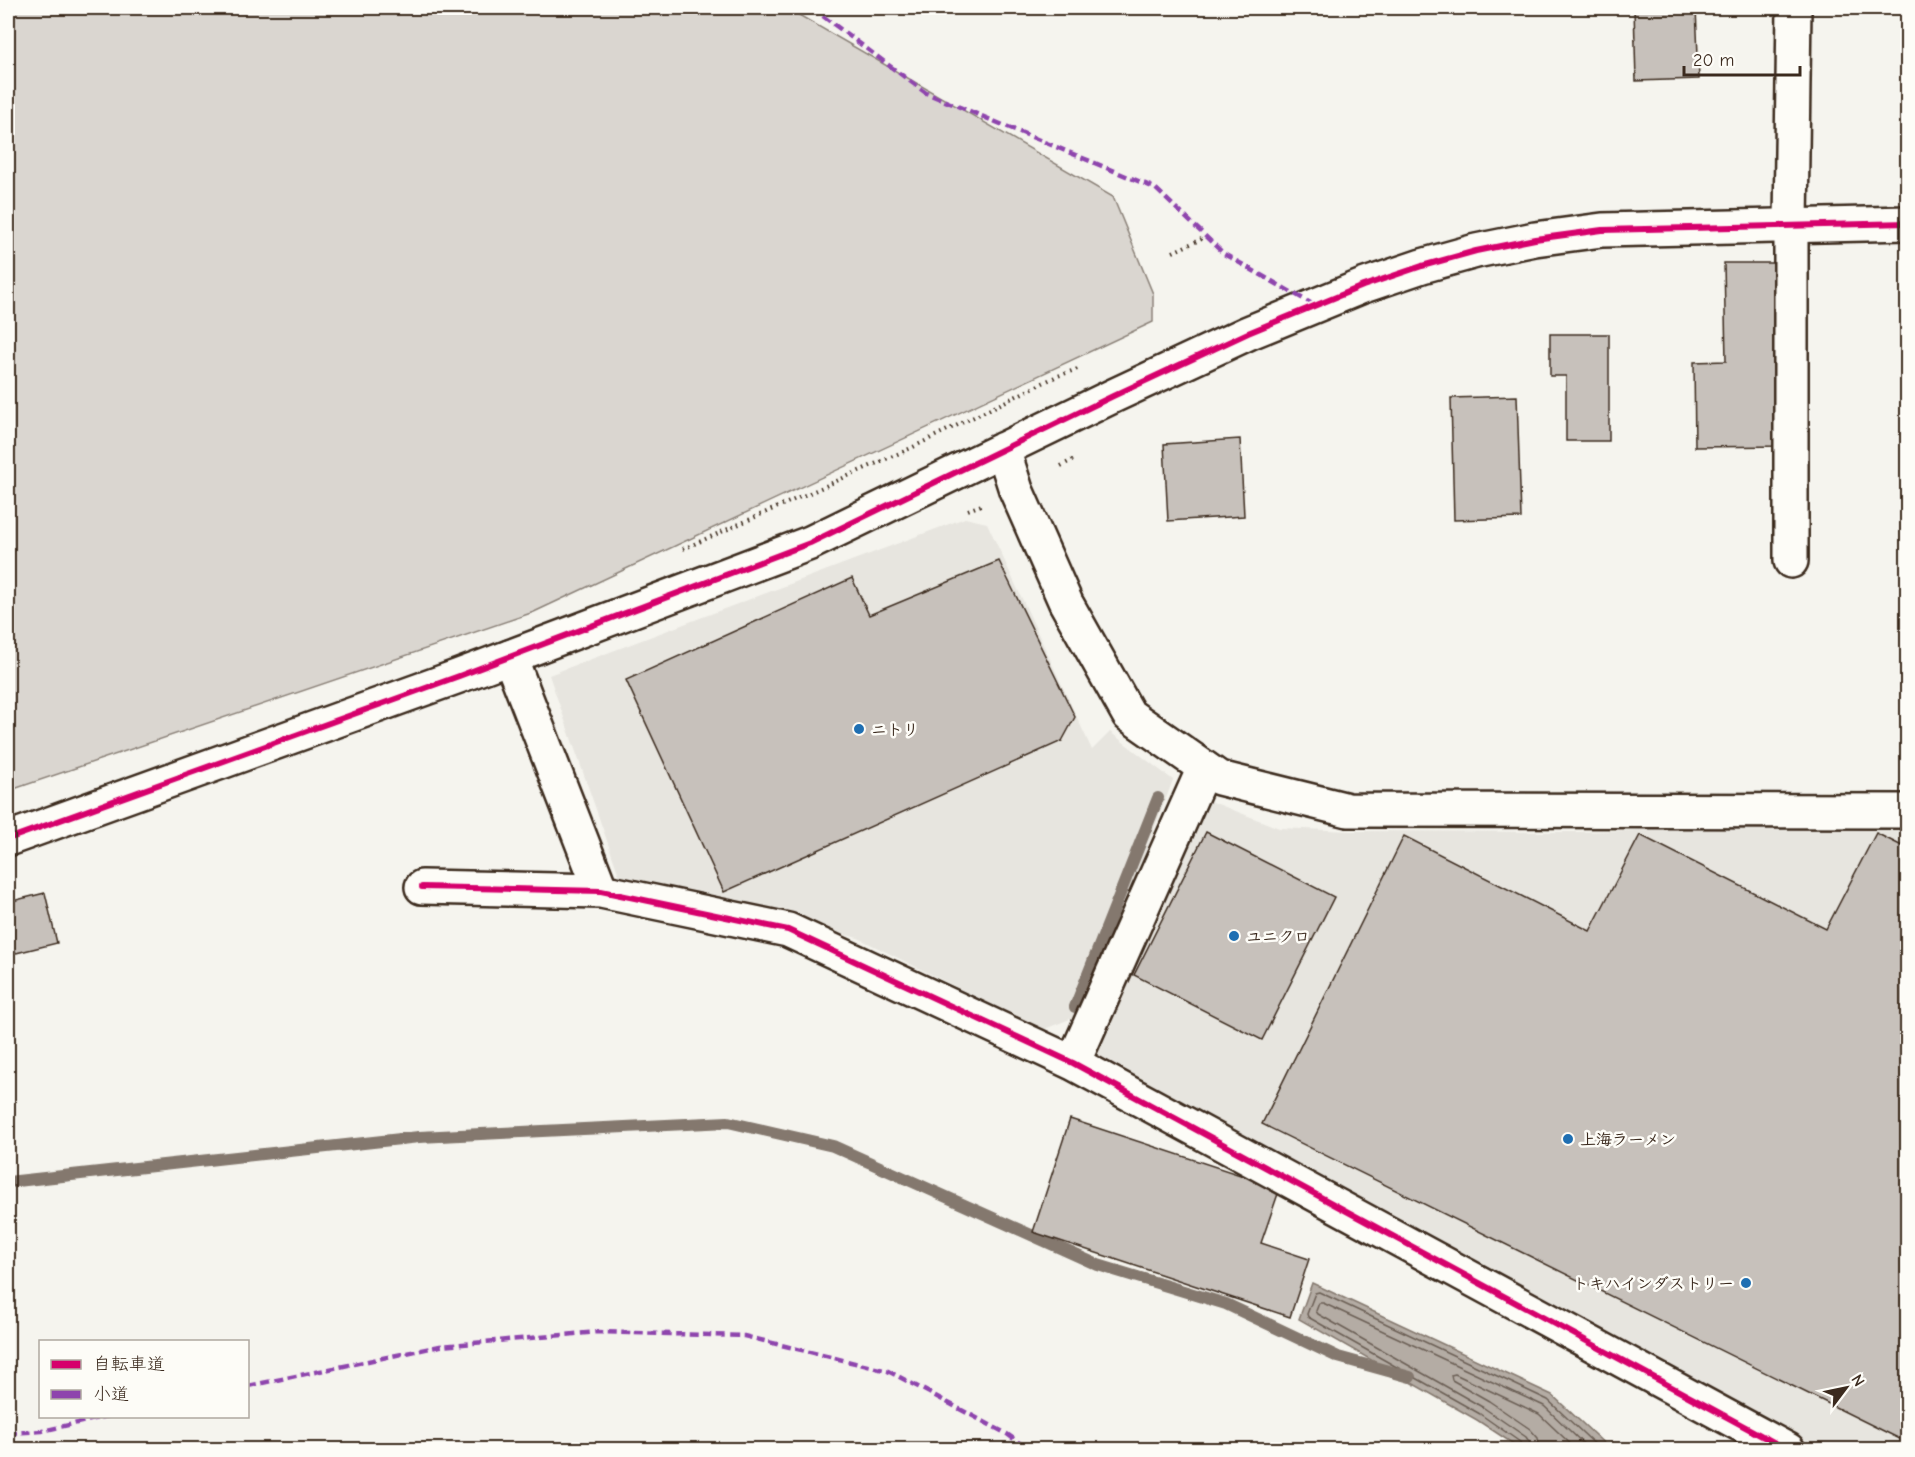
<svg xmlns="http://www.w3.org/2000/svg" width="1915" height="1457" font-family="'Comic Neue','Klee One',sans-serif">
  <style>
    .built { fill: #e7e5df }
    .green { fill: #dad6d0; stroke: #8a8077; stroke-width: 1.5 }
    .water { fill: #b4aca4; stroke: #84786e; stroke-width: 1.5 }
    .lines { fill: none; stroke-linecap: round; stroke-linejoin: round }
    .shore { stroke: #6b5e54; stroke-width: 1.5 }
    .stream { stroke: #84786e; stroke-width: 12 }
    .building { fill: #c7c1bb; stroke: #3b2a1e; stroke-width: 1.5 }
    .minor-casing { stroke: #3b2a1e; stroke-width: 38 }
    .tertiary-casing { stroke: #3b2a1e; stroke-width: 38 }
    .path { stroke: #3b2a1e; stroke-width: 4; stroke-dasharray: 1.5 4.5; stroke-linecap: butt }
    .minor { stroke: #fdfcf7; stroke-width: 33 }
    .tertiary { stroke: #fdfcf7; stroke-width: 33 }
    .quiet { stroke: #8e44ad; stroke-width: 4.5; stroke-dasharray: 9 4.5; stroke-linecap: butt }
    .cycleway-casing { stroke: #fdfcf7; stroke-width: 10 }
    .cycleway { stroke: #d6006c; stroke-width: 6 }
    .poi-dot { fill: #1f6fb2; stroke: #fdfcf7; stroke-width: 2 }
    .labels { text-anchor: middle; stroke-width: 5; stroke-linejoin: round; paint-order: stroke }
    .poi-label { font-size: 16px; font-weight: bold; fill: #3b2a1e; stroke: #fdfcf7; text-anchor: start }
  </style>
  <rect width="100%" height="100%" fill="#f5f4ee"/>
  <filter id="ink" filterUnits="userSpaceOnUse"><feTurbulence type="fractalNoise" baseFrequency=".0167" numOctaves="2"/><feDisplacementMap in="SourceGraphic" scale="12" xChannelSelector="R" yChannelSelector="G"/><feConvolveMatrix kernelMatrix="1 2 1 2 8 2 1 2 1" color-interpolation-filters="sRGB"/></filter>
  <g filter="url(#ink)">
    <path class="built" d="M 965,518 L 987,523 L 1092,750 L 1110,732 L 1173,780 L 1083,1014 L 1042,1030 L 858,938 L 620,878 L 549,675 Z
      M 1210,801 L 1279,828 L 1351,831 L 1576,832 L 1756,826 L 1907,826 L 1907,1449 L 1817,1449 L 1101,1071 L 1094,1052 L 1192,810 Z"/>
    <path class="green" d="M 8,8 L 787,8 L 1113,197 L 1153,294 L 1153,322 L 534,612 L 8,791 Z"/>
    <path class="water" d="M 1312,1283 L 1552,1395 L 1610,1449 L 1521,1449 L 1477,1420 L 1299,1319 Z"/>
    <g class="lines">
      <path class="shore" d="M 1523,1450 L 1520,1442 L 1480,1414 L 1308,1317 L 1307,1314 L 1315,1293 L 1319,1292 L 1548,1400 L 1601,1450
        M 1531,1450 L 1530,1443 L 1526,1437 L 1484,1408 L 1318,1314 L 1316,1311 L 1319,1303 L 1323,1303 L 1544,1406 L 1590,1450
        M 1540,1450 L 1538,1438 L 1530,1429 L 1489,1401 L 1452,1380 L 1451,1375 L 1455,1374 L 1539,1414 L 1577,1450"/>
      <path class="stream" d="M 1075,1007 L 1158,798
        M 8,1182 L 419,1137 L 728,1122 L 833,1146 L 1098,1265 L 1226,1304 L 1338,1357 L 1410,1377"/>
    </g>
    <path class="building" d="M 1634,8 L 1696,8 L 1699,79 L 1636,81 Z
      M 1724,263 L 1782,263 L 1785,446 L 1695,447 L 1694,362 L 1726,361 Z
      M 1550,334 L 1609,334 L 1609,441 L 1566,441 L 1566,376 L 1550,376 Z
      M 1517,396 L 1521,518 L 1454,520 L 1451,398 Z
      M 1240,439 L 1244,516 L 1168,521 L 1164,444 Z
      M 999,561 L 1075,717 L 1062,741 L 724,892 L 626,680 L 852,578 L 869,615 Z
      M 1206,832 L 1334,897 L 1262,1040 L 1134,975 Z
      M 1876,833 L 1908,849 L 1908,1443 L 1262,1124 L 1404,836 L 1590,931 L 1640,835 L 1826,929 Z
      M 45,893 L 57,943 L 8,955 L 8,902 Z
      M 1070,1119 L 1280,1188 L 1261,1243 L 1309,1259 L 1290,1317 L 1033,1232 Z"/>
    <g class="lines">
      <defs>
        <path id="minor" d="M 1791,561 L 1791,224 L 1794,8
          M 510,657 L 601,891
          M 422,887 L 601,891 L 788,930 L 1073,1063 L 1788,1450
          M 1073,1063 L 1204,768"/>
        <path id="tertiary" d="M 1003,449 L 1016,490 L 1066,603 L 1129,715 L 1219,778 L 1348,810 L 1908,811
          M 8,839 L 459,676 L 810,543 L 1113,396 L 1248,333 L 1363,286 L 1422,266 L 1476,251 L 1535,239 L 1602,230 L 1908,223"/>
      </defs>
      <use href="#minor" class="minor-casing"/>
      <use href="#tertiary" class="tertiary-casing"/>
      <path class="path" d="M 1173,252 L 1206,237
        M 1061,466 L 1076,458
        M 968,510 L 984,504
        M 683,549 L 911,448 L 1055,377 L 1080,368"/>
      <use href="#minor" class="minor"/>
      <use href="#tertiary" class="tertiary"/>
      <path class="quiet" d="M 812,8 L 926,93 L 1155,188 L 1224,254 L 1314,305
        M 248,1386 L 440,1346 L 597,1332 L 744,1336 L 888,1371 L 1007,1434 L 1029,1450
        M 8,1433 L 42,1431 L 108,1416"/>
      <defs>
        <path id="cycleway" d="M 8,839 L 459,676 L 810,543 L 1113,396 L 1248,333 L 1363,286 L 1422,266 L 1476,251 L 1535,239 L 1602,230 L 1908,223
          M 422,887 L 601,891 L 788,930 L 1073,1063 L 1788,1450"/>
      </defs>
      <use href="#cycleway" class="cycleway-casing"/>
      <use href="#cycleway" class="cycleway"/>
    </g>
  </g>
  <g class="poi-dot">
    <circle cx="859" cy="729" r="6"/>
    <circle cx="1234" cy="936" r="6"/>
    <circle cx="1568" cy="1139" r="6"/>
    <circle cx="1746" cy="1283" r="6"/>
  </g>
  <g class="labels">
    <g class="poi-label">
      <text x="871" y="735">ニトリ</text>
      <text x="1246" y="942">ユニクロ</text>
      <text x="1580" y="1145">上海ラーメン</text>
      <text x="1734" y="1289" text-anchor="end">トキハインダストリー</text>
    </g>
  </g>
  <rect width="1915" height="1457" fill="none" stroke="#fdfcf7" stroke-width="30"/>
  <rect x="15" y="15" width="1885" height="1427" fill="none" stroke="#3b2a1e" stroke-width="2" filter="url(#ink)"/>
  <rect x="39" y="1340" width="210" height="78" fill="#fdfcf7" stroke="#afa8a0" stroke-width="1.5"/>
  <rect x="51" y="1360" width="30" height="9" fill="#d6006c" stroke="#afa8a0" stroke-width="1.5"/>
  <text x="93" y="1370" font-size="18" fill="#3b2a1e">自転車道</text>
  <rect x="51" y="1390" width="30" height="9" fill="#8e44ad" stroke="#afa8a0" stroke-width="1.5"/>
  <text x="93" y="1400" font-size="18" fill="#3b2a1e">小道</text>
  <g transform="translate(1846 1388) rotate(58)" stroke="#fdfcf7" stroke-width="4.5" paint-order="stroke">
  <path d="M0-4.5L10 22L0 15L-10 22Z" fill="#3b2a1e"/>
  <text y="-9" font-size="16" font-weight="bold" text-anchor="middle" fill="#3b2a1e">N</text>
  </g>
  <path d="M1684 66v9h116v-9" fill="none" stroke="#3b2a1e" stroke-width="3"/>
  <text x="1693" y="66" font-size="18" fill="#3b2a1e" stroke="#fdfcf7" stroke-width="4.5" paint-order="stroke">20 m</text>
</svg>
